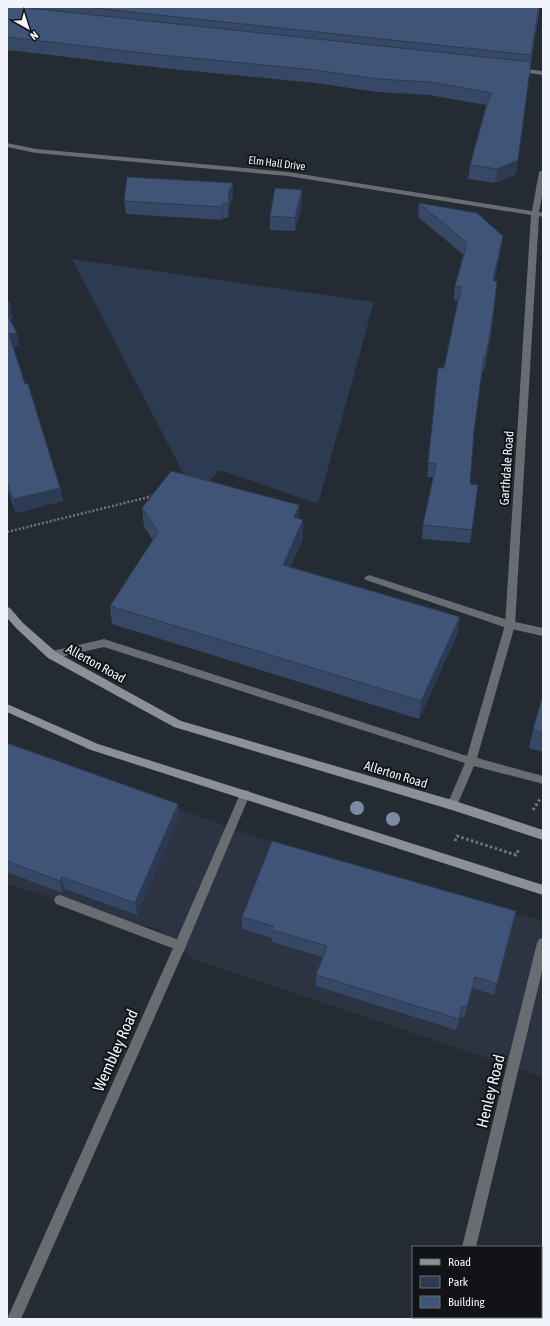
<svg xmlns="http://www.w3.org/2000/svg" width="550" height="1326" font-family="'Asap Condensed',sans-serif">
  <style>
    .built { fill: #2c3442 }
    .green { fill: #2c3a52 }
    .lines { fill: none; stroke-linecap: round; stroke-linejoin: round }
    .path-far1 { stroke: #71767e; stroke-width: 2.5; stroke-dasharray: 2 2; stroke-linecap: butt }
    .path { stroke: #71767e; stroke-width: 3; stroke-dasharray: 2.5 2.5; stroke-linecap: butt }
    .service { fill: #696c70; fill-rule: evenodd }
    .minor { fill: #696c70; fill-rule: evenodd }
    .secondary { fill: #8c9098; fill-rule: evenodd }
    .tree { fill: #7c8ba3 }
    .wall { fill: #364866 }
    .shaded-wall { fill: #2c3b53 }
    .building { fill: #3f5477; stroke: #2c3b53 }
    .labels { text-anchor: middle; stroke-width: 4; stroke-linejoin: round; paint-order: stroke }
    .far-street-label { font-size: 11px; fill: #f1f4fa; stroke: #111317 }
    .street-label { font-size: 13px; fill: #f1f4fa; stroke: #111317 }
    .near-street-label { font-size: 16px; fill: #f1f4fa; stroke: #111317 }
  </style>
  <rect width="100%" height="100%" fill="#252b33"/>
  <path class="built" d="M 7,746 L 261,839 L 543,921 L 543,1077 L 193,959 L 159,930 L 7,884 Z"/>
  <path class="green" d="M 72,259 L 374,302 L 318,504 L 220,470 L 195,496 Z"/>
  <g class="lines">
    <path class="path-far1" d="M 7,532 L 153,496"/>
    <path class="path" d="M 533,810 L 540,799
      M 455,841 L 457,836 L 516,855 L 519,849"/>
    <path class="service" d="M 369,575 L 511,621 L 543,628 L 543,636 L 507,628 L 366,580 L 364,578 Z
      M 60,895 L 184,942 L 186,946 L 184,950 L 180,951 L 56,904 L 54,900 L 56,896 Z"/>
    <path class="minor" d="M 517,68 L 543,71 L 543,75 L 515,71 L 515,69 Z
      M 7,143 L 36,149 L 288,172 L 532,211 L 539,172 L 543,170 L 543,191 L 539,212 L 543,213 L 543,217 L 539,216 L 515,625 L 477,758 L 543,776 L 543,784 L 474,766 L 456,808 L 452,810 L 448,808 L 447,805 L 465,763 L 104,647 L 52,659 L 47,655 L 52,651 L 104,639 L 467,756 L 505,625 L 531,215 L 288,176 L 36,153 L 7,147 Z
      M 245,790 L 249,791 L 250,794 L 186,946 L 21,1319 L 7,1319 L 174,946 L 240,794 L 241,791 Z
      M 543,938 L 543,967 L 476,1247 L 462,1247 L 537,943 L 539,939 Z
      M 445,1317 L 459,1317 L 459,1319 L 445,1319 Z"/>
    <path class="secondary" d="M 7,607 L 10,608 L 23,623 L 56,652 L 181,721 L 452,800 L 543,830 L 543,840 L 452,810 L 174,727 L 48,658 L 17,629 L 7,618 Z
      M 7,704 L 98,744 L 543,885 L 543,895 L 91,750 L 7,712 Z"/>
  </g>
  <g class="tree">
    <circle cx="357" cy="808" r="7"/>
    <circle cx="393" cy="819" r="7"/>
  </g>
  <path class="wall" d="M 7,7 L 540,7 L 531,62 L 516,174 L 495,183 L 468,179 L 470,165 L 486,105 L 429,95 L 377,92 L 315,83 L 162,68 L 7,50 Z
    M 302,190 L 302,204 L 295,231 L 270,230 L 270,216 Z
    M 233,197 L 229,206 L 228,218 L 223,218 L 222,220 L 126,214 L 124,201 Z
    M 419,203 L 503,236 L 501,249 L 494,281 L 493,315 L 492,329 L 484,370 L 482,370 L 474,431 L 470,484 L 472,530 L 470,543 L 422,539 L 423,525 L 434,477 L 427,477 L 438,368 L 444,368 L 458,300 L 454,300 L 455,286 L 464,255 L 418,217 Z
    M 7,299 L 10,305 L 12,319 L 10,319 L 19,346 L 13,347 L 25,384 L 60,488 L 63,501 L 16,513 L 7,488 Z
    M 299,505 L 299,519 L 303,539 L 290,567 L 460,617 L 457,635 L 419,719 L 112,624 L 110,606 L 153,540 L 144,527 L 142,508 Z
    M 543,694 L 543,752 L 529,748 L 533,730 Z
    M 7,743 L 178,804 L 179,816 L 137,915 L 65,889 L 62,893 L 7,872 Z
    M 516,911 L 494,995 L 472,988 L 464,1018 L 460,1017 L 456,1030 L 316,986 L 316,975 L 323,957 L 272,942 L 272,938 L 242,929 L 242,917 Z"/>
  <path class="shaded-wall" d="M 518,160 L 516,174 L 495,183 L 497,169 Z
    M 233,183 L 233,197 L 229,206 L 228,218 L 229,192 Z
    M 302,190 L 302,204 L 295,231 L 295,218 Z
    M 223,204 L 223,218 L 222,220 L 222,207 Z
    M 503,236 L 501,249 L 491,294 L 493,280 Z
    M 10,305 L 12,319 L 7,320 L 7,306 Z
    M 493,315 L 492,329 L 484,370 L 486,356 Z
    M 17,333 L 19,346 L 12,347 L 9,334 Z
    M 60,488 L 63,501 L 16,513 L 13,499 Z
    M 299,505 L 299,523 L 294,517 Z
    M 303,520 L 303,539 L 283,584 L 283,565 Z
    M 460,617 L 457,635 L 419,719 L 421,701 Z
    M 178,804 L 179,816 L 137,915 L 135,903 Z
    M 62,877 L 65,889 L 62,893 L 60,881 Z"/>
  <path class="building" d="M 7,7 L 19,7 L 531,62 L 518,160 L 497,169 L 470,165 L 488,101 L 492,93 L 430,82 L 378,79 L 315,70 L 161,55 L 7,37 Z
    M 85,7 L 539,7 L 531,55 Z
    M 127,177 L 233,183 L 229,192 L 228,204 L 223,204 L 222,207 L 124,201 Z
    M 275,188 L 302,190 L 295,218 L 270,216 Z
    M 419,203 L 477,213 L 503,236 L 493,280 L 497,282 L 493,315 L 486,356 L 484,356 L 474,431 L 470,484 L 478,485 L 472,530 L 423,525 L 436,464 L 428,463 L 438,368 L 444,368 L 461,287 L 455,286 L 467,243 Z
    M 7,299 L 10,305 L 7,306 Z
    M 7,314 L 17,333 L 9,334 L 25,384 L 28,384 L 60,488 L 13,499 L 7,482 Z
    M 171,471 L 299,505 L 294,517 L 303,520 L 283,565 L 460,617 L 421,701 L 110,606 L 158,532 L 142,508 Z
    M 543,694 L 543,733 L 533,730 Z
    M 7,743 L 178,804 L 135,903 L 62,877 L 60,881 L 7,861 Z
    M 272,841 L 516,911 L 497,984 L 475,977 L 467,1007 L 462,1006 L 459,1019 L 316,975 L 327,946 L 272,930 L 273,926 L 242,917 Z"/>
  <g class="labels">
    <g class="far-street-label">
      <text transform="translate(277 163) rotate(7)" y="4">Elm Hall Drive</text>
    </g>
    <g class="street-label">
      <text transform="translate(506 468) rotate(-86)" y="5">Garthdale Road</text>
      <text transform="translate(96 663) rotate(29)" y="5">Allerton Road</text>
      <text transform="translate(396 774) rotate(17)" y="5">Allerton Road</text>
    </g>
    <g class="near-street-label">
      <text transform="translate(115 1050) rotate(-66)" y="6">Wembley Road</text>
      <text transform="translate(490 1091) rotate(-76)" y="6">Henley Road</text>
    </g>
  </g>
  <rect width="550" height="1326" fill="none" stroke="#f1f4fa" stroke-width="16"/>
  <rect x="412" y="1246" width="130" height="72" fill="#111317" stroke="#6b6d72"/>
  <rect x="420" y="1259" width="20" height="6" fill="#8c9098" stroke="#6b6d72"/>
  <text x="448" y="1266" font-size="12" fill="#f1f4fa">Road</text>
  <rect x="420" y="1276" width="20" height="12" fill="#2c3a52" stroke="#6b6d72"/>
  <text x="448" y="1286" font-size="12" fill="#f1f4fa">Park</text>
  <rect x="420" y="1296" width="20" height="12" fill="#3f5477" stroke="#6b6d72"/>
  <text x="448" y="1306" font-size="12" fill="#f1f4fa">Building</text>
  <g transform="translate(28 28) rotate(141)" stroke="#111317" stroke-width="3" paint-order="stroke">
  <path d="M0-3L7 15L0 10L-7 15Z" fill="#f1f4fa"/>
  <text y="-6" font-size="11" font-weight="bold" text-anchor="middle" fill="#f1f4fa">N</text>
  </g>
</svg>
